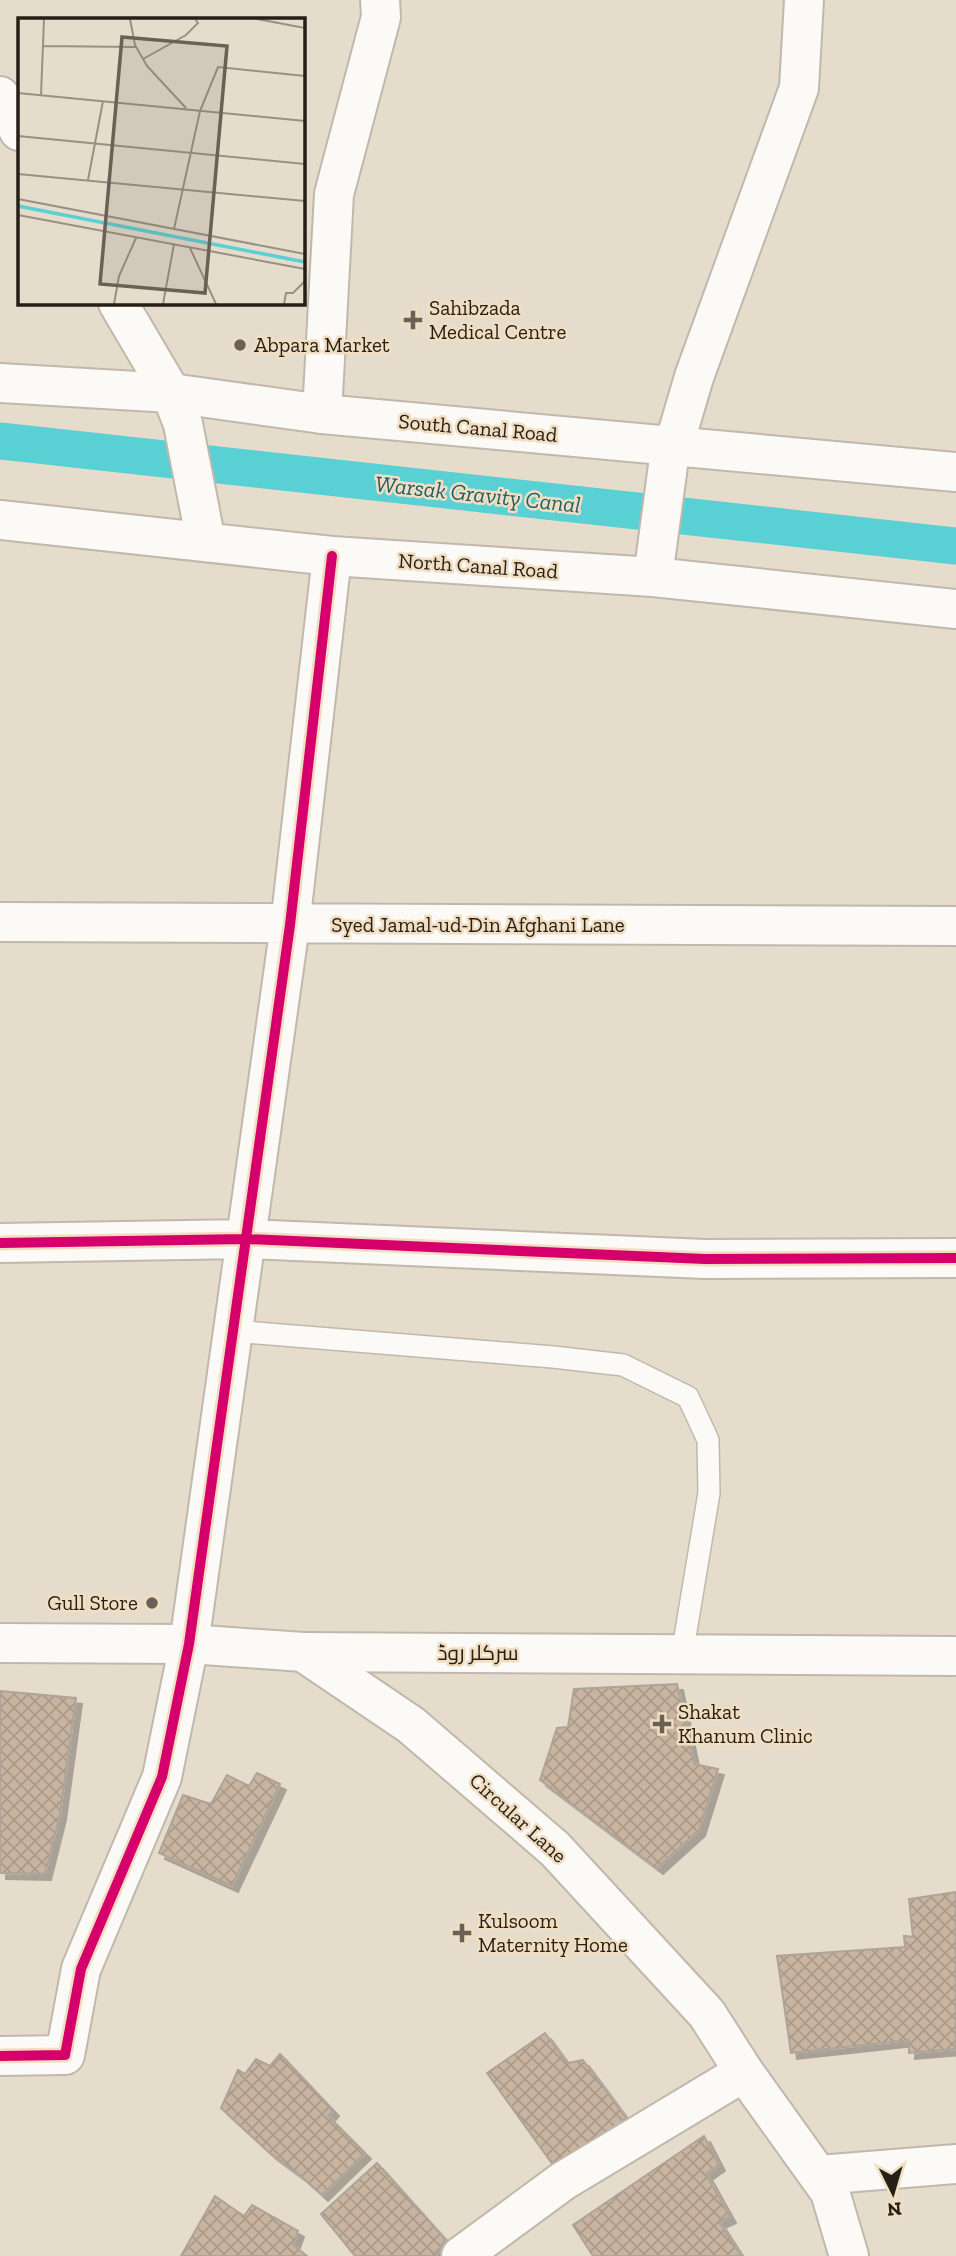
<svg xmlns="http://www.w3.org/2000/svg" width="956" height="2256" font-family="'Zilla Slab',Cairo,serif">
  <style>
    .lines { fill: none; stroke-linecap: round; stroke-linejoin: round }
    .canal { stroke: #59d0d4; stroke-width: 37 }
    .building { fill: url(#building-cross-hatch); stroke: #ada499; stroke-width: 2; filter: url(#shadow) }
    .service-casing { stroke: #c0b8ac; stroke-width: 24 }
    .minor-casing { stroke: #c0b8ac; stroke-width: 42 }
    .tertiary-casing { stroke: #c0b8ac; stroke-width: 42 }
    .secondary-casing { stroke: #c0b8ac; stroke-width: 42 }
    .service { stroke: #fbfaf7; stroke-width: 21 }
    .minor { stroke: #fbfaf7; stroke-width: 38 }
    .tertiary { stroke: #fbfaf7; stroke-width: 38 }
    .secondary { stroke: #fbfaf7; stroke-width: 38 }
    .cycleway-casing { stroke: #f1dec2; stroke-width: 15 }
    .cycleway { stroke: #d6006c; stroke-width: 10 }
    .poi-dot { fill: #696155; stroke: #f1dec2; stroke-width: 2.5 }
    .labels { text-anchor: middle; stroke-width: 5; stroke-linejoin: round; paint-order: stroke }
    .poi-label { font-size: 21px; fill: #261f15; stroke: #f1dec2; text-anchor: start }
    .street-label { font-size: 21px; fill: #261f15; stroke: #f1dec2 }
    .water-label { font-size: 23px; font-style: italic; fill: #205f63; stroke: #f1dec2 }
    .inset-river { fill: none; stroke: #59d0d4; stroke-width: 3.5 }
    .inset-road { fill: none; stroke: #999083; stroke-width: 2 }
    .view { fill: #696155; fill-opacity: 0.15; stroke: #696155; stroke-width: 3.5 }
    .inset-edge { fill: none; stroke: #261f15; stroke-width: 3.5 }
  </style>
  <defs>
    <pattern id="building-cross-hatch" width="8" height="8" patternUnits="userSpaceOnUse" patternTransform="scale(1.75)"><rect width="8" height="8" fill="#c8b4a0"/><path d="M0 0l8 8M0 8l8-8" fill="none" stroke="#ac9a89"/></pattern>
    <filter id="shadow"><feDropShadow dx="6" dy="6" stdDeviation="0" flood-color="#0004"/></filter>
  </defs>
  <rect width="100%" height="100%" fill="#e6dccc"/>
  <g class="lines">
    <path class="canal" d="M 0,441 L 956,546"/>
  </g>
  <path class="building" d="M 677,1684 L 694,1764 L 718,1769 L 699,1830 L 657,1868 L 540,1780 L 557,1728 L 568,1727 L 574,1689 Z
    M 0,1691 L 76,1698 L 60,1814 L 45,1874 L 0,1873 Z
    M 257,1773 L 280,1784 L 232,1886 L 159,1853 L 183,1795 L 211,1804 L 227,1775 L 249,1786 Z
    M 956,1892 L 956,2049 L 909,2053 L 909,2040 L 791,2053 L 777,1956 L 905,1947 L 904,1936 L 913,1937 L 909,1899 Z
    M 545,2033 L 567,2063 L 583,2060 L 629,2122 L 561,2176 L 487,2073 Z
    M 280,2054 L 333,2110 L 328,2116 L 365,2153 L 322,2195 L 301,2176 L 270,2153 L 221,2108 L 238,2070 L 245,2074 L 256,2059 L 270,2066 Z
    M 704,2136 L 719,2165 L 706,2174 L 730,2217 L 719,2222 L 741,2256 L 593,2256 L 573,2225 Z
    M 377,2163 L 445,2239 L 436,2256 L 355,2256 L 321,2214 Z
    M 215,2196 L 244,2216 L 252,2205 L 298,2231 L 293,2245 L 307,2256 L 181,2256 Z"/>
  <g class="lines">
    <defs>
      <path id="service" d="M 233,1331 L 553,1357 L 623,1365 L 688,1397 L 708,1440 L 709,1493 L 682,1655"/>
      <path id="minor" d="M 0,96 L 19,131
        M 118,303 L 171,393
        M 322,414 L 334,194 L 381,17 L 380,0
        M 674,445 L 694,377 L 799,88 L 804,0
        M 0,922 L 956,926
        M 0,1243 L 246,1239 L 705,1259 L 956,1258
        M 303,1652 L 956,1656
        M 0,2056 L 65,2055 L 81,1969 L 162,1777 L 189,1644 L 290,925 L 332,556
        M 819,2175 L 956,2164
        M 461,2256 L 563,2181 L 744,2072"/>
      <path id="tertiary" d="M 0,1643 L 189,1644 L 303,1652 L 411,1725 L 555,1849 L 707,2014 L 744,2072 L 830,2192 L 849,2256"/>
      <path id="secondary" d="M 0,383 L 171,393 L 322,414 L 956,472
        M 171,393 L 183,424 L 206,542
        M 0,520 L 332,556 L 653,577 L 956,609
        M 653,577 L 669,458 L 674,445"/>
    </defs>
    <use href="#service" class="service-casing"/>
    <use href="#minor" class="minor-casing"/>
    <use href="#tertiary" class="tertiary-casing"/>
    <use href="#secondary" class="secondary-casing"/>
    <use href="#service" class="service"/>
    <use href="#minor" class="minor"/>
    <use href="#tertiary" class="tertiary"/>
    <use href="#secondary" class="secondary"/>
    <defs>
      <path id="cycleway" d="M 0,1243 L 246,1239 L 705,1259 L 956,1258
        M 0,2056 L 65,2055 L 81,1969 L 162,1777 L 189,1644 L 290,925 L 332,556"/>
    </defs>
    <use href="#cycleway" class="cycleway-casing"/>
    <use href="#cycleway" class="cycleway"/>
  </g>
  <g class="poi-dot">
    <path d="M409.5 309.5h7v7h7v7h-7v7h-7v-7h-7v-7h7z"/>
    <circle cx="240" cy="345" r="7"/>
    <circle cx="152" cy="1603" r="7"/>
    <path d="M658.5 1713.5h7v7h7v7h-7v7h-7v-7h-7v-7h7z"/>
    <path d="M458.5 1922.5h7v7h7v7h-7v7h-7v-7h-7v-7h7z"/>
  </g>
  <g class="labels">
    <g class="poi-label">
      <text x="429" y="315">Sahibzada<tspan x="429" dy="24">Medical Centre</tspan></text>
      <text x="254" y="352">Abpara Market</text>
      <text x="138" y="1610" text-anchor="end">Gull Store</text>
      <text x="678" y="1719">Shakat<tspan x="678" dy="24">Khanum Clinic</tspan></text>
      <text x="478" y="1928">Kulsoom<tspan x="478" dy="24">Maternity Home</tspan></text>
    </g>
    <g class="street-label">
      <text transform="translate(478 428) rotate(5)" y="7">South Canal Road</text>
      <text transform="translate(478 566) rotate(4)" y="7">North Canal Road</text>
      <text x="478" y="932">Syed Jamal-ud-Din Afghani Lane</text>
      <text x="478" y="1660">سرکلر روڈ</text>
      <text transform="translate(518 1818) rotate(42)" y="7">Circular Lane</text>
    </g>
    <g class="water-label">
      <text transform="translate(478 494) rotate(6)" y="8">Warsak Gravity Canal</text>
    </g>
  </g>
  <g transform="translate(18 18)">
    <rect width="287" height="287" fill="#e6dccc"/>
    <path class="inset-river" d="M 0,188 L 287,244"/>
    <path class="inset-road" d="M 112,1 L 117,27 L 129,48 L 168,90M 239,1 L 287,10M 25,28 L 118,29M 125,41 L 168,17 L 180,5 L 177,1M 0,75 L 287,103M 23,77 L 26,1M 0,118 L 287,146M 0,156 L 287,183M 70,162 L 85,83M 0,181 L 287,236M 0,197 L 287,251M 156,211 L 182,93 L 200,49 L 287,58M 172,230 L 198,286M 96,286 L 101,258 L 118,220M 145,286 L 156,226M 266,286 L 268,275 L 275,275 L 287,263"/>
    <path class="view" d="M 104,19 L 209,28 L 187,275 L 82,266 Z"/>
    <rect width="287" height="287" class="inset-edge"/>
  </g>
  <g transform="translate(893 2193) rotate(175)" stroke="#f1dec2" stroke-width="5" paint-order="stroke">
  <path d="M0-5L12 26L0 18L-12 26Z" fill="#261f15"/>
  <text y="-10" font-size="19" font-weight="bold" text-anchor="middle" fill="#261f15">N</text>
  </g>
</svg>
